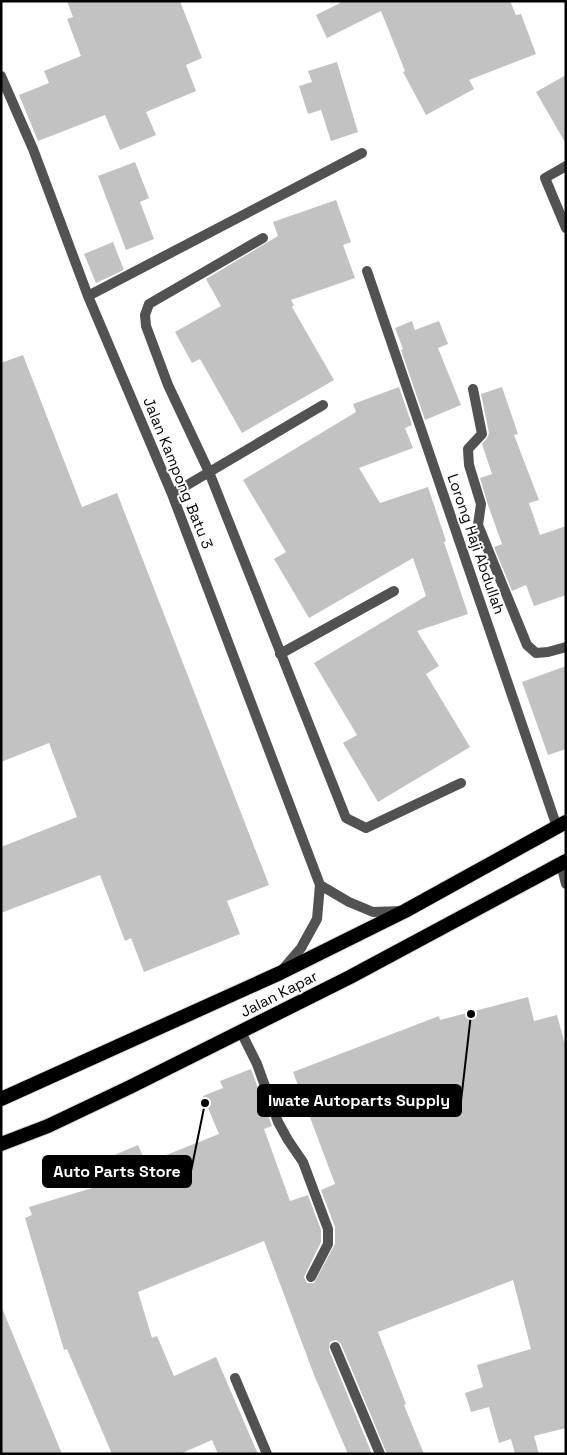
<svg xmlns="http://www.w3.org/2000/svg" width="567" height="1455" font-family="'Space Grotesk',sans-serif">
  <style>
    .building { fill: #c2c2c2 }
    .lines { fill: none; stroke-linecap: round; stroke-linejoin: round }
    .trunk-casing { stroke: #dbdbdb; stroke-width: 16 }
    .minor { stroke: #525252; stroke-width: 10 }
    .trunk { stroke: #000; stroke-width: 14 }
    .labels { text-anchor: middle; stroke-width: 4; stroke-linejoin: round; paint-order: stroke }
    .street-label { font-size: 15px; fill: #000; stroke: #fff }
    .leader { fill: none; stroke: #000; stroke-width: 2 }
    .callout-dot { fill: #000; stroke: #fff; stroke-width: 2 }
    .callout { fill: #000; stroke: #000; stroke-width: 2 }
    .callout-label { font-size: 16px; text-anchor: middle; font-weight: bold; fill: #fff }
  </style>
  <rect width="100%" height="100%" fill="#fff"/>
  <path class="building" d="M 67,1 L 180,1 L 202,58 L 186,65 L 196,91 L 146,112 L 156,135 L 120,150 L 105,115 L 38,141 L 19,95 L 49,83 L 44,71 L 81,56 L 67,19 L 73,17 Z
    M 344,1 L 510,1 L 516,15 L 521,14 L 536,54 L 469,80 L 474,89 L 426,115 L 403,72 L 405,71 L 381,11 L 327,38 L 316,15 Z
    M 337,62 L 358,132 L 331,141 L 321,110 L 308,114 L 299,86 L 312,82 L 308,71 Z
    M 566,75 L 566,144 L 536,92 Z
    M 135,162 L 149,198 L 140,202 L 154,239 L 126,250 L 98,176 Z
    M 336,200 L 351,242 L 343,245 L 355,278 L 291,300 L 294,305 L 292,307 L 334,380 L 242,433 L 200,359 L 192,363 L 175,332 L 221,306 L 206,279 L 278,236 L 273,222 Z
    M 113,242 L 124,270 L 96,283 L 84,254 Z
    M 412,321 L 415,330 L 439,321 L 448,344 L 438,348 L 461,405 L 425,420 L 401,350 L 403,349 L 395,328 Z
    M 23,355 L 82,507 L 117,493 L 269,885 L 227,901 L 240,934 L 144,972 L 131,938 L 125,941 L 100,875 L 1,913 L 1,847 L 77,817 L 49,743 L 1,762 L 1,363 Z
    M 399,387 L 412,425 L 405,428 L 413,448 L 359,468 L 380,503 L 428,487 L 446,541 L 444,542 L 468,614 L 417,631 L 439,666 L 426,674 L 470,747 L 378,802 L 343,743 L 357,735 L 314,663 L 426,596 L 413,558 L 309,618 L 274,559 L 286,552 L 243,480 L 356,412 L 353,404 Z
    M 502,387 L 518,434 L 514,435 L 539,500 L 529,503 L 540,535 L 566,526 L 566,595 L 534,606 L 526,585 L 512,591 L 494,547 L 502,544 L 488,505 L 480,478 L 492,474 L 482,444 L 487,438 L 489,433 L 481,394 Z
    M 566,666 L 566,749 L 548,755 L 522,682 Z
    M 528,997 L 534,1021 L 557,1015 L 566,1048 L 566,1428 L 534,1436 L 539,1454 L 515,1454 L 511,1439 L 499,1443 L 489,1407 L 471,1412 L 465,1393 L 483,1387 L 477,1365 L 531,1349 L 513,1280 L 378,1332 L 406,1404 L 404,1405 L 424,1454 L 387,1454 L 341,1344 L 336,1340 L 330,1342 L 329,1350 L 372,1454 L 348,1454 L 314,1375 L 264,1241 L 138,1292 L 152,1338 L 157,1336 L 174,1376 L 216,1357 L 258,1454 L 218,1454 L 212,1440 L 180,1454 L 112,1454 L 67,1349 L 64,1350 L 25,1218 L 32,1215 L 29,1207 L 102,1185 L 93,1164 L 138,1145 L 146,1163 L 219,1134 L 203,1096 L 223,1088 L 220,1081 L 251,1069 L 272,1126 L 264,1129 L 290,1201 L 308,1195 L 321,1230 L 321,1242 L 304,1277 L 307,1283 L 314,1283 L 335,1244 L 335,1227 L 321,1190 L 335,1184 L 293,1072 L 439,1016 L 440,1020 Z
    M 2,1308 L 62,1454 L 1,1454 Z"/>
  <g class="lines">
    <defs>
      <path id="trunk" d="M 1,1099 L 280,973 L 405,911 L 566,822
        M 1,1144 L 48,1126 L 130,1087 L 350,977 L 566,861"/>
    </defs>
    <use href="#trunk" class="trunk-casing"/>
    <path class="minor" d="M 1,76 L 33,149 L 88,296 L 172,494 L 320,885 L 317,919 L 301,948 L 283,969
      M 566,166 L 545,178 L 566,228
      M 263,238 L 149,304 L 145,315 L 146,326 L 168,385 L 209,472 L 346,818 L 366,828 L 461,783
      M 367,271 L 557,827
      M 88,296 L 362,153
      M 473,389 L 482,434 L 468,449 L 469,465 L 481,504 L 478,525 L 527,645 L 536,653 L 548,652 L 566,647
      M 172,494 L 323,405
      M 280,654 L 394,591
      M 561,864 L 566,884
      M 320,885 L 349,902 L 373,912 L 402,911
      M 241,1032 L 257,1064 L 278,1122 L 288,1140 L 303,1162 L 328,1229 L 328,1244 L 311,1277
      M 335,1347 L 380,1454
      M 235,1378 L 267,1454"/>
    <use href="#trunk" class="trunk"/>
  </g>
  <g class="labels">
    <g class="street-label">
      <text transform="translate(178 473) rotate(68)" y="5">Jalan Kampong Batu 3</text>
      <text transform="translate(476 544) rotate(71)" y="5">Lorong Haji Abdullah</text>
      <text transform="translate(279 994) rotate(-27)" y="5">Jalan Kapar</text>
    </g>
  </g>
  <path class="leader" d="M471 1014L461 1101M205 1103L191 1171"/>
  <g class="callout-dot">
    <circle cx="471" cy="1014" r="5"/>
    <circle cx="205" cy="1103" r="5"/>
  </g>
  <g class="callout">
    <rect x="258" y="1085" width="203" height="31" rx="5"/>
    <rect x="43" y="1156" width="148" height="31" rx="5"/>
  </g>
  <g class="callout-label">
    <text x="359" y="1106">Iwate Autoparts Supply</text>
    <text x="117" y="1177">Auto Parts Store</text>
  </g>
  <rect width="567" height="1455" fill="none" stroke="#000000" stroke-width="5"/>
</svg>
